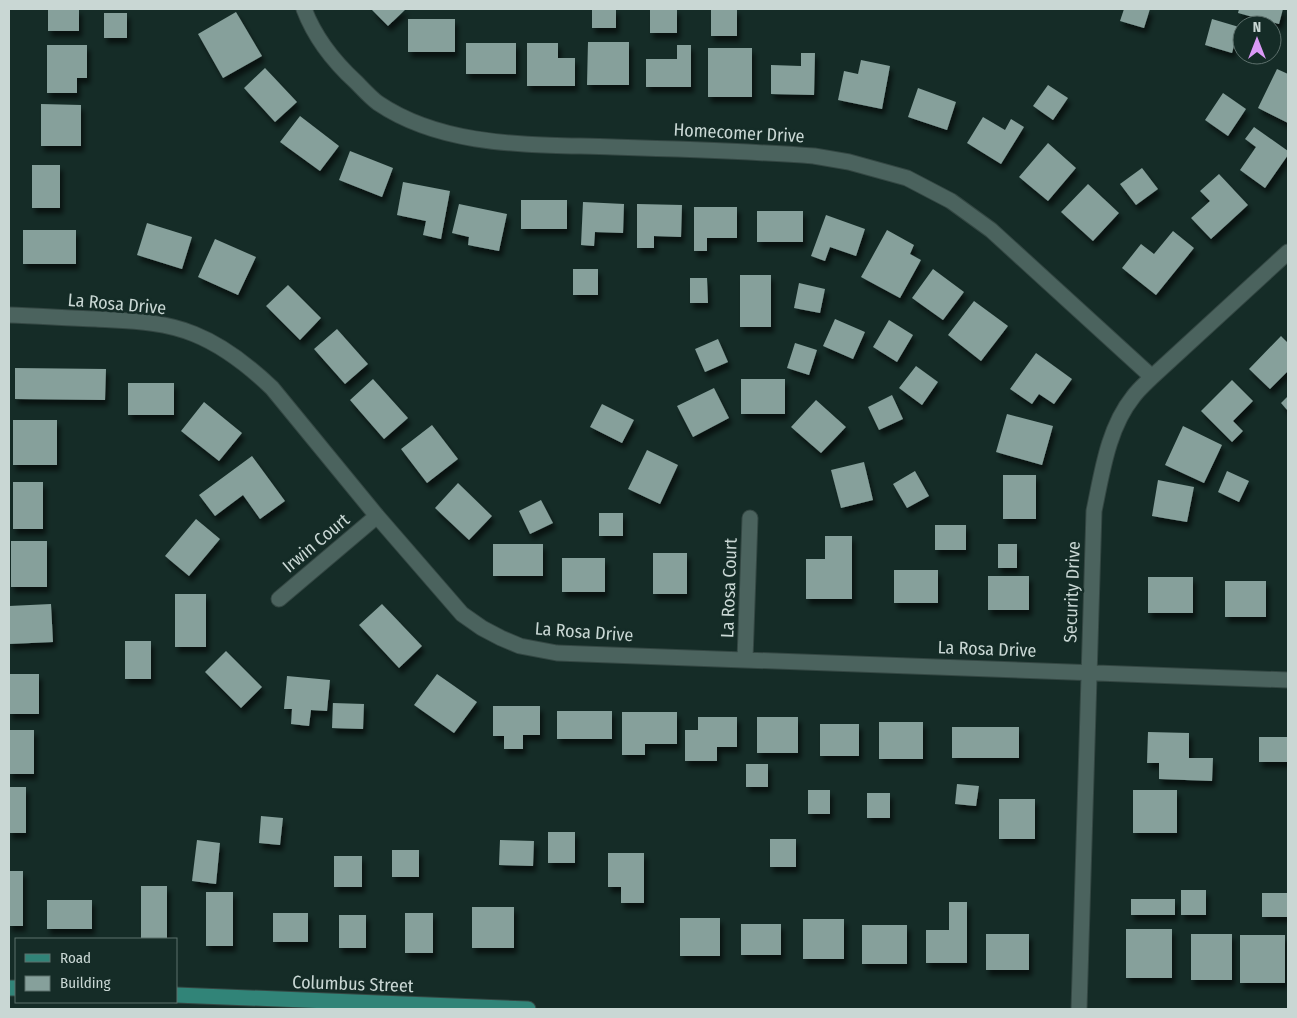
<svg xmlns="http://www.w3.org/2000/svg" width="1297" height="1018" font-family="'Fira Sans Condensed',sans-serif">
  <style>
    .building { fill: #86a09b; filter: url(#shadow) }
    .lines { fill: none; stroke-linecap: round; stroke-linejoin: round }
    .minor-casing { stroke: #344743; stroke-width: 17 }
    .major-casing { stroke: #344743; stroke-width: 17 }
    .minor { stroke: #4b635e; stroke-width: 15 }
    .major { stroke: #318478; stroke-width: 15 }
    .labels { text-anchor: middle; stroke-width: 5; stroke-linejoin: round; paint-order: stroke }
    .street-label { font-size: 18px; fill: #c9d7d4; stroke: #152c27 }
  </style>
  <defs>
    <filter id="shadow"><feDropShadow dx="3" dy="5.5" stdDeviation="2.5" flood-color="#0009"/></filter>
  </defs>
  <rect width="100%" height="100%" fill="#152c27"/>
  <path class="building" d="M 48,9 L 79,9 L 79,31 L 48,31 Z
    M 371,9 L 406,9 L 388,26 Z
    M 592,9 L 616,9 L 616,28 L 592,28 Z
    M 650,9 L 677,9 L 677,33 L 650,33 Z
    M 711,9 L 737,9 L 737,36 L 711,36 Z
    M 1124,9 L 1150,9 L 1144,28 L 1120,21 Z
    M 1239,9 L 1283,9 L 1279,24 L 1238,13 Z
    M 236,12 L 262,56 L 223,78 L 198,34 Z
    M 104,13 L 127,13 L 127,38 L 104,38 Z
    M 408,19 L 455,19 L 455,52 L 408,52 Z
    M 1212,19 L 1239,27 L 1232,53 L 1205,45 Z
    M 588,42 L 629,42 L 629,85 L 587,85 Z
    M 466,43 L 516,43 L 516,74 L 466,74 Z
    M 527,43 L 558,43 L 558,58 L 575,58 L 575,86 L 527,86 Z
    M 47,45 L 87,45 L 87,78 L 77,78 L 77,93 L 47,93 Z
    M 677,45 L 691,45 L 691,87 L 646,87 L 646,59 L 677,59 Z
    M 708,48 L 752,48 L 752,97 L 708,97 Z
    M 801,53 L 815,53 L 814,95 L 771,94 L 771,65 L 801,66 Z
    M 861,60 L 890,66 L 882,109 L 838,100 L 844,71 L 858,74 Z
    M 265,68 L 297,102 L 275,122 L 244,88 Z
    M 1277,69 L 1288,74 L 1288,123 L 1258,108 Z
    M 1048,85 L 1068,98 L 1053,120 L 1033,106 Z
    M 918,88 L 956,102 L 947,130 L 908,117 Z
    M 1223,93 L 1246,109 L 1228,136 L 1205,120 Z
    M 41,104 L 81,105 L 81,146 L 41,146 Z
    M 300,116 L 339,146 L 320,171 L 280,142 Z
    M 983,117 L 1005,130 L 1011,119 L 1024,127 L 1001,164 L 967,143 Z
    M 1254,127 L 1288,151 L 1288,155 L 1265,188 L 1240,170 L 1256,147 L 1245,139 Z
    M 1048,143 L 1076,168 L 1048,201 L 1019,177 Z
    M 350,151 L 393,168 L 382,197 L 339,180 Z
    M 32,165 L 60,165 L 60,208 L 32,208 Z
    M 1142,168 L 1158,189 L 1136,205 L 1120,184 Z
    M 1219,174 L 1248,205 L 1211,239 L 1191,218 L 1210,201 L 1200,191 Z
    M 403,182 L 450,191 L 441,239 L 423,235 L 426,221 L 397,215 Z
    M 1088,184 L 1119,213 L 1093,241 L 1061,212 Z
    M 521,200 L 567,200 L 567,229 L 521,229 Z
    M 583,202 L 624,204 L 623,233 L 595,232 L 594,246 L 581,245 Z
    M 459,204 L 507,214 L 499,251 L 468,245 L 469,237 L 452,233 Z
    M 637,204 L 682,205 L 681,237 L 654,236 L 654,248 L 637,248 Z
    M 694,207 L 737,207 L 737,238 L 707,238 L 707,251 L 694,251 Z
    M 757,211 L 803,211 L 803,242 L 757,242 Z
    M 826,215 L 865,229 L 856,256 L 830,247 L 825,261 L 811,256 Z
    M 147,223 L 192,237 L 182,269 L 137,255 Z
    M 23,230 L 76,230 L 76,264 L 23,264 Z
    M 887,230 L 914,245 L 910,254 L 921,260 L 900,298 L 861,277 Z
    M 1173,231 L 1194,248 L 1156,295 L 1122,268 L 1141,244 L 1154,254 Z
    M 215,239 L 256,257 L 238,295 L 198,277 Z
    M 573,269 L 598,269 L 598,295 L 573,295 Z
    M 933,269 L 964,292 L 943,320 L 912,298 Z
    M 740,275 L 771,275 L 771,327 L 740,327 Z
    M 690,278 L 707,278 L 708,303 L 690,303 Z
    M 799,283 L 825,289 L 820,313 L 794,308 Z
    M 288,285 L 321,318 L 300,340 L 266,306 Z
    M 974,301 L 1008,326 L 981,361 L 948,335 Z
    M 835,319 L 865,332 L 853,359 L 823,346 Z
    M 889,320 L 913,335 L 897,362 L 873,347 Z
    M 337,329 L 368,364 L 345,384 L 314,349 Z
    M 1281,336 L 1288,343 L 1288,371 L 1270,389 L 1249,369 Z
    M 718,339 L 728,362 L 705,372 L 695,349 Z
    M 795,343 L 817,350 L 809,375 L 787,368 Z
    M 1036,353 L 1072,379 L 1054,404 L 1039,394 L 1032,404 L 1010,389 Z
    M 916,366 L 938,382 L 922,405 L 899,388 Z
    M 15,368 L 106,369 L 105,400 L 15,399 Z
    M 373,379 L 408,418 L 384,439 L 350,400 Z
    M 741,379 L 785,379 L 785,414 L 741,414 Z
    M 1232,380 L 1253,401 L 1233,421 L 1243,431 L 1232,442 L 1201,411 Z
    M 128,383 L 174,383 L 174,415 L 128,415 Z
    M 714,388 L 729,418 L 693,437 L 677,406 Z
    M 892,395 L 903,419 L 879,430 L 868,407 Z
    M 1288,396 L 1288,411 L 1281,403 Z
    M 816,400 L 846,427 L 821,453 L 791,427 Z
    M 204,402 L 242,433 L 219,461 L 181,431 Z
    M 602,404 L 634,420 L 622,443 L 590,427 Z
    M 1007,414 L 1053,426 L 1042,465 L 996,452 Z
    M 13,420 L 57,420 L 57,465 L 13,465 Z
    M 432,425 L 458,459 L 427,483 L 401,449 Z
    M 1183,426 L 1222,445 L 1204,483 L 1165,465 Z
    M 647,450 L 678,465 L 660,504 L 628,489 Z
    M 252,456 L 285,501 L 260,519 L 243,495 L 215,516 L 199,495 Z
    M 864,462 L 873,500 L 841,508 L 831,470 Z
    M 915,471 L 929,496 L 907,508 L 893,484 Z
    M 1227,471 L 1249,481 L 1239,502 L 1218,492 Z
    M 1003,475 L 1036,475 L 1036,519 L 1003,519 Z
    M 1158,480 L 1194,487 L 1187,522 L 1152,516 Z
    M 13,482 L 43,482 L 43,529 L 13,529 Z
    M 458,483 L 492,516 L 469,540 L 435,508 Z
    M 541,500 L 553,523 L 530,534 L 519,511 Z
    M 599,513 L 623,513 L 623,536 L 599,536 Z
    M 196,519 L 220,539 L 189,576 L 165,556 Z
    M 935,525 L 966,525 L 966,550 L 935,550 Z
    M 825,536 L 852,536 L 852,599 L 806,599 L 806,559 L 825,559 Z
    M 11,541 L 47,541 L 47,587 L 11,587 Z
    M 493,544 L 543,544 L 543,576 L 493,576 Z
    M 998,544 L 1017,544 L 1017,568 L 998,568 Z
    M 653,553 L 687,553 L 687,594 L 653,594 Z
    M 562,558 L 605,558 L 605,592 L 562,592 Z
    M 894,570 L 938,570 L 938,603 L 894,603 Z
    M 988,576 L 1029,576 L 1029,610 L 988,610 Z
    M 1148,577 L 1193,577 L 1193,613 L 1148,613 Z
    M 1225,581 L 1266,581 L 1266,617 L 1225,617 Z
    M 175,594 L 206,594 L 206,647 L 175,647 Z
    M 51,604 L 53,642 L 9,644 L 9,606 Z
    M 382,604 L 422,646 L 399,668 L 359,625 Z
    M 125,641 L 151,641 L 151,679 L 125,679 Z
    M 226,651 L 262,687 L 241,708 L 205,672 Z
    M 9,674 L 39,674 L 39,714 L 9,714 Z
    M 437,674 L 477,702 L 454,733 L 414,705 Z
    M 287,676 L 330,680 L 327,711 L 311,710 L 309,726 L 291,724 L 292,709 L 284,709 Z
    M 333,703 L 364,704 L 363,729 L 332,728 Z
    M 493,706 L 540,706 L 540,735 L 523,735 L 523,749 L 504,749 L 504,736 L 493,736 Z
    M 557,711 L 612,711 L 612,739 L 557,739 Z
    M 622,712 L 677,712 L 677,744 L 645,744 L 645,755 L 622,755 Z
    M 698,717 L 737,717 L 737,747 L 717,747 L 717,761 L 685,761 L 685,730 L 698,730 Z
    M 757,717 L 798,717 L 798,753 L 757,753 Z
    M 879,722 L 923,722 L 923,759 L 879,759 Z
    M 820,724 L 859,724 L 859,756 L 820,756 Z
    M 952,727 L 1019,727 L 1019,758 L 952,758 Z
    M 9,730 L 34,730 L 34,774 L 9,774 Z
    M 1148,732 L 1189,733 L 1189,758 L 1213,758 L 1212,781 L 1159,779 L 1159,763 L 1147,763 Z
    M 1259,737 L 1288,737 L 1288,762 L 1259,762 Z
    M 746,764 L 768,764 L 768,787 L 746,787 Z
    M 957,784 L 979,786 L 976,806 L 955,804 Z
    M 9,787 L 26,787 L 26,833 L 9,833 Z
    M 808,790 L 830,790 L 830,814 L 808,814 Z
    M 1133,790 L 1177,790 L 1177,833 L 1133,833 Z
    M 867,793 L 890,793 L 890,818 L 867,818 Z
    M 999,799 L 1035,799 L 1035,839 L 999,839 Z
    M 261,816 L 283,818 L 280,845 L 259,843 Z
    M 548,832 L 575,832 L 575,863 L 548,863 Z
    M 770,839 L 796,839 L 796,867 L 770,867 Z
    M 197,840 L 220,843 L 216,884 L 192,881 Z
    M 500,840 L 534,841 L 533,866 L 499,865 Z
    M 392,850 L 419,850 L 419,877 L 392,877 Z
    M 608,853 L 644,853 L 644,903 L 621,903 L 621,887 L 608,887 Z
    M 334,856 L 362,856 L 362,887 L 334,887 Z
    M 9,871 L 23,871 L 23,926 L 9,926 Z
    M 141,886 L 167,886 L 167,939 L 141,939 Z
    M 1181,890 L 1206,890 L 1206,915 L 1181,915 Z
    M 206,892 L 233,892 L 233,946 L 206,946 Z
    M 1262,893 L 1288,893 L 1288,917 L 1262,917 Z
    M 1131,899 L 1175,899 L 1175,915 L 1131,915 Z
    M 47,900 L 92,900 L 92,929 L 47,929 Z
    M 949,902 L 967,902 L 967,963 L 926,963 L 926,930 L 949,930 Z
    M 472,907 L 514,907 L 514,948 L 472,948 Z
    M 273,913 L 308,913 L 308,942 L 273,942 Z
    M 405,913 L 433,913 L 433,953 L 405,953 Z
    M 339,915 L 366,915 L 366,948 L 339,948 Z
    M 680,918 L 720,918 L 720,956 L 680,956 Z
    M 803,919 L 844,919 L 844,959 L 803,959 Z
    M 741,924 L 781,924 L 781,955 L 741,955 Z
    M 862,925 L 907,925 L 907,964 L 862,964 Z
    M 1126,929 L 1172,929 L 1172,978 L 1126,978 Z
    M 986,934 L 1029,934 L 1029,970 L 986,970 Z
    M 1191,934 L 1232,934 L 1232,980 L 1191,980 Z
    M 1240,935 L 1285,935 L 1285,983 L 1240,983 Z"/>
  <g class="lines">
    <defs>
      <path id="minor" d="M 304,9 C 315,38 333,61 356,82 C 363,89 370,97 378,103 C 446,149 535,144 613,147 C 680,149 747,151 814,156 L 849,162 L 907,178 L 951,201 L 991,230 L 1152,377
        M 9,315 C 38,316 67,318 96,319 C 129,321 163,321 194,334 C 224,346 249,366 272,388 L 377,516 L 462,614 L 482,628 L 501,638 L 520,646 L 557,653 L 1288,680
        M 279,599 L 377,516
        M 745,659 L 750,518
        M 1079,1009 L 1094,511 C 1102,473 1108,428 1133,397 C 1138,390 1145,384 1152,377 L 1288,252"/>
      <path id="major" d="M 9,988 L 16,988
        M 176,995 L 528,1009"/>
    </defs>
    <use href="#minor" class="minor-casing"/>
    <use href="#major" class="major-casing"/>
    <use href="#minor" class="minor"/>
    <use href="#major" class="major"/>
  </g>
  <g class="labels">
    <g class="street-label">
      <text transform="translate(739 133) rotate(3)" y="6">Homecomer Drive</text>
      <text transform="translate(117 304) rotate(5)" y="6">La Rosa Drive</text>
      <text transform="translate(316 543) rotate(-40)" y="6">Irwin Court</text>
      <text transform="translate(729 588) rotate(-88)" y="6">La Rosa Court</text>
      <text transform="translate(1072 592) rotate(-88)" y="6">Security Drive</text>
      <text transform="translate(584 632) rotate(4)" y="6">La Rosa Drive</text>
      <text transform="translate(987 649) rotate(2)" y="6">La Rosa Drive</text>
      <text transform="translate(353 984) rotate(2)" y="6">Columbus Street</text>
    </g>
  </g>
  <rect width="1297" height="1018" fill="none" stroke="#c9d7d4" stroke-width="20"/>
  <rect x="15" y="938" width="162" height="65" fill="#152c27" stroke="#5d706c"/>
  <rect x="25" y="954" width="25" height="8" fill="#318478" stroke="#5d706c"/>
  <text x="60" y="963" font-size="15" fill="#c9d7d4">Road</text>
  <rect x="25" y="976" width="25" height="15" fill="#86a09b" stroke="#5d706c"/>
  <text x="60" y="988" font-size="15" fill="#c9d7d4">Building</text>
  <g transform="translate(1257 40)"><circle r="24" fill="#152c27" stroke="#5d706c"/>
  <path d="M0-4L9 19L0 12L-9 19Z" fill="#da9af6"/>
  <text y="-8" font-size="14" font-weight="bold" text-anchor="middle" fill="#c9d7d4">N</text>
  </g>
</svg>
